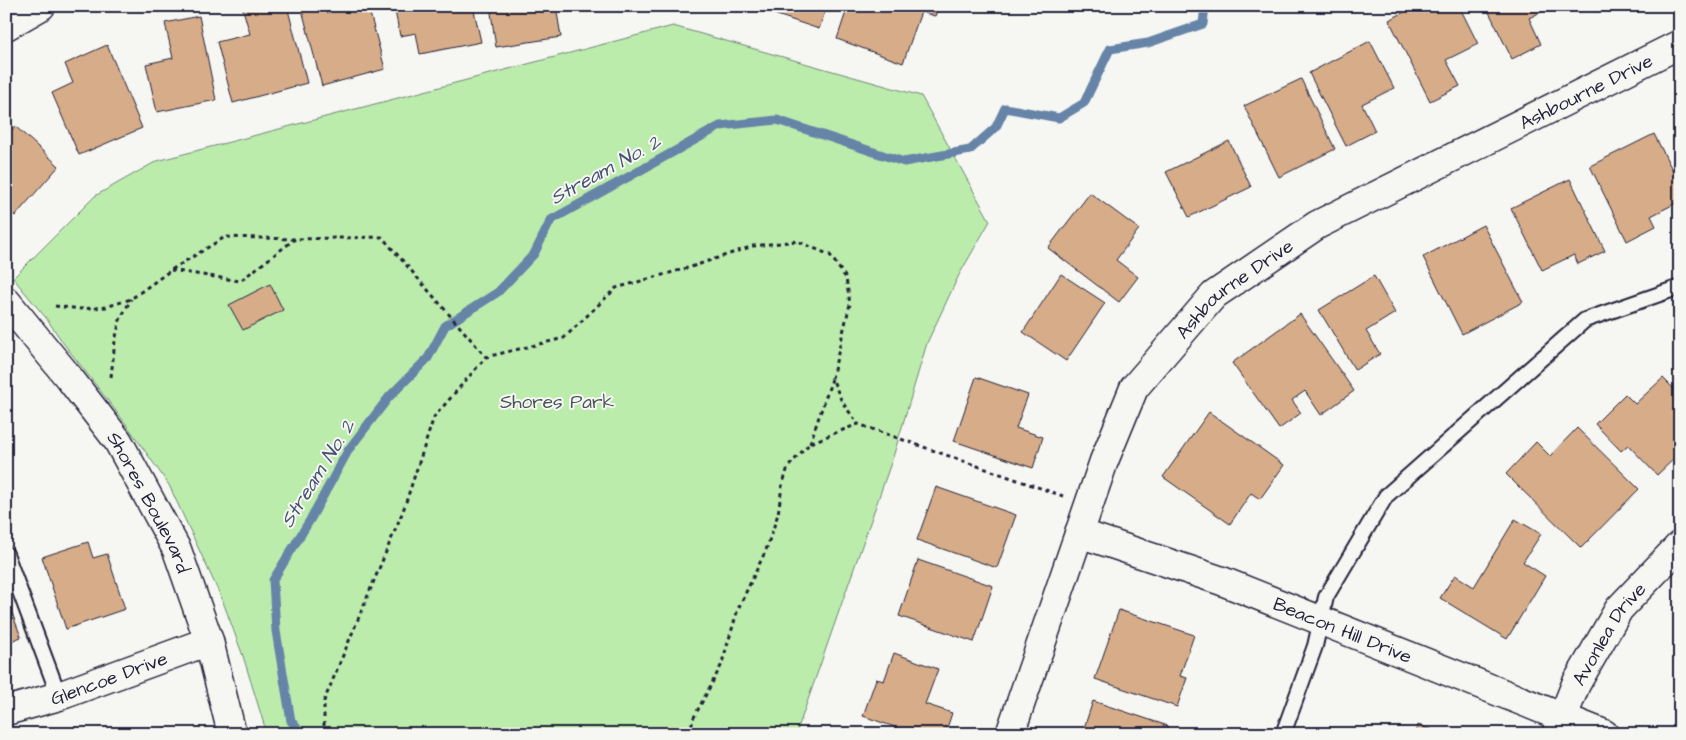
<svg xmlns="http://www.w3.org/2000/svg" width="1686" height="740" font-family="'Architects Daughter',sans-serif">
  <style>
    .green { fill: #bbecac; stroke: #6e8774 }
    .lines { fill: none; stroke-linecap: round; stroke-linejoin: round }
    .stream { stroke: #6584a7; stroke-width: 9 }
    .building { fill: #d7ac88; stroke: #22223b }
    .service-casing { stroke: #22223b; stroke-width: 18 }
    .minor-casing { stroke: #22223b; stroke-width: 31 }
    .tertiary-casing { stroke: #22223b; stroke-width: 31 }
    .path { stroke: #22223b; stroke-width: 3; stroke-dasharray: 4 4; stroke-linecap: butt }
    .service { stroke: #f6f6f2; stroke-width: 14 }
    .minor { stroke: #f6f6f2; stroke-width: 28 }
    .tertiary { stroke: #f6f6f2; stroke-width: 28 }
    .labels { text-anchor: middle; stroke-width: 4; stroke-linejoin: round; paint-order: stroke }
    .street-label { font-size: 19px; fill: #22223b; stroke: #f6f6f2 }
    .park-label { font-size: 19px; fill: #485457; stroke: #f6f6f2 }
    .water-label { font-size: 20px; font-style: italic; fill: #445371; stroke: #f6f6f2 }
  </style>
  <rect width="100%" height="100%" fill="#f6f6f2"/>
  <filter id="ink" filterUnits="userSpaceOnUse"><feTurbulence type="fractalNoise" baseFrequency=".02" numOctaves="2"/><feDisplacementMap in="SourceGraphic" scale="10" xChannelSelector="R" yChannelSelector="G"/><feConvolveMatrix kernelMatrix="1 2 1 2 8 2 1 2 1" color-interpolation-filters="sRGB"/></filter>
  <g filter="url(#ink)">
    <path class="green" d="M 673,26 L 921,96 L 990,221 L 959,275 L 927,343 L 893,457 L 796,734 L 267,734 L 243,656 L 222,599 L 169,485 L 126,424 L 64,344 L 46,318 L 13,278 L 95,196 L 157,161 Z"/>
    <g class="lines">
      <path class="stream" d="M 302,734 L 291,721 L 276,631 L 273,580 L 310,520 L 349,449 L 389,397 L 428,358 L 445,326 L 498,292 L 534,254 L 551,220 L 720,126 L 777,120 L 904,162 L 970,150 L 996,127 L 1005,108 L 1059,118 L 1084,103 L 1110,49 L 1148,43 L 1203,24 L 1205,6"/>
    </g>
    <path class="building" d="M 242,6 L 287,6 L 307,83 L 233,103 L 217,42 L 250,34 Z
      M 301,6 L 368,6 L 385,69 L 322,86 Z
      M 394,6 L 473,6 L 481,42 L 420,54 L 416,33 L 400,36 Z
      M 490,6 L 556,6 L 561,37 L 496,47 Z
      M 718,6 L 740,6 L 738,12 Z
      M 756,6 L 827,6 L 819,29 L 756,8 Z
      M 848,6 L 939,6 L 935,16 L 921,12 L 903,63 L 837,39 Z
      M 1416,6 L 1459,6 L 1478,44 L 1446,60 L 1460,86 L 1430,101 L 1389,20 Z
      M 1486,6 L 1553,6 L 1529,18 L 1541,44 L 1512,59 Z
      M 1592,6 L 1607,6 L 1595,12 Z
      M 199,16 L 216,100 L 157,112 L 146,64 L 173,58 L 165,23 Z
      M 1370,41 L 1394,88 L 1362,104 L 1375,131 L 1346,146 L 1309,73 Z
      M 107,45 L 142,128 L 79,155 L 52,93 L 73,83 L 65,64 Z
      M 1301,79 L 1335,149 L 1279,177 L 1244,106 Z
      M 15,126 L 59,166 L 15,216 L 6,208 L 6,137 Z
      M 1654,134 L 1680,185 L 1680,201 L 1651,216 L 1656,226 L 1627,241 L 1590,166 Z
      M 1229,141 L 1251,187 L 1189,217 L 1166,172 Z
      M 1570,179 L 1605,251 L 1578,264 L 1574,255 L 1542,270 L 1511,208 Z
      M 1090,193 L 1139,229 L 1116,260 L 1138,277 L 1119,302 L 1048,248 Z
      M 1483,225 L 1523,302 L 1462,334 L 1423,257 Z
      M 1061,274 L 1105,303 L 1066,361 L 1023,332 Z
      M 1374,276 L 1395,313 L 1366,331 L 1380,354 L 1355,370 L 1319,310 Z
      M 270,284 L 283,310 L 243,330 L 229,305 Z
      M 1300,314 L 1354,391 L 1321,415 L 1305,391 L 1292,400 L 1301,413 L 1279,429 L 1232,363 Z
      M 976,377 L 1028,395 L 1016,428 L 1043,437 L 1033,468 L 954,441 Z
      M 1663,378 L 1680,395 L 1680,453 L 1657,475 L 1628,445 L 1621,451 L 1595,424 L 1625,394 L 1635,404 Z
      M 1209,412 L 1284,465 L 1260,499 L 1251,493 L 1230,524 L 1163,477 Z
      M 1577,428 L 1639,489 L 1581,548 L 1506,474 L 1536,442 L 1550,456 Z
      M 936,487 L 1016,515 L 997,568 L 917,540 Z
      M 1515,519 L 1541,534 L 1523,562 L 1545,576 L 1507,639 L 1440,598 L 1455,575 L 1474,587 Z
      M 88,542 L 93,558 L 107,554 L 125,609 L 66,629 L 42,557 Z
      M 918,560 L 993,586 L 974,642 L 899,616 Z
      M 6,597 L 21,637 L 6,643 Z
      M 1119,610 L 1194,635 L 1180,676 L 1187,678 L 1177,707 L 1095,679 Z
      M 894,653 L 938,669 L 925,704 L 952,713 L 945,734 L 915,734 L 863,716 L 876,679 L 884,681 Z
      M 1093,701 L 1168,726 L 1165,734 L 1082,734 Z
      M 1418,725 L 1443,734 L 1415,734 Z
      M 167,727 L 168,734 L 142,734 Z"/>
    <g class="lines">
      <defs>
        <path id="service" d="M 6,554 L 59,696
          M 1283,734 L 1315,646 L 1326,597 L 1386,496 L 1585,320 L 1680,287"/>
        <g id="minor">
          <path d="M 6,26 L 41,6"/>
          <path id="s1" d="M 1079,533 L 1222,581 L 1604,734"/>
          <path id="s2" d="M 6,711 L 59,696 L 209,641"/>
          <path id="s3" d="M 1010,734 L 1104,461 L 1134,388 L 1214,295 L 1317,225 L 1680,44"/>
          <path id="s4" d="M 1556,734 L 1576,684 L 1619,609 L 1680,545"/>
        </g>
        <g id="tertiary">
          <path id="s5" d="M 6,301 L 70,379 L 118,441 L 177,550 L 209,641 L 232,734"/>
        </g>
      </defs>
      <use href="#service" class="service-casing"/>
      <use href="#minor" class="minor-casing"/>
      <use href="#tertiary" class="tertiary-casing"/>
      <path class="path" d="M 171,270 L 240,281 L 295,239
        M 55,306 L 81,309 L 106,307 L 131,299 L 171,270 L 225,237 L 295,239 L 382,237 L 486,357
        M 111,377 L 115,341 L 120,320 L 131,299
        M 810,443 L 832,379
        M 324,734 L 324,701 L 403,511 L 434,417 L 486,357 L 564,338 L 616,288 L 691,267 L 753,246 L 797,241 L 830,255 L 846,278 L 850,304 L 832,378 L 842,402 L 858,424
        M 692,734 L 692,721 L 721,666 L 738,609 L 766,550 L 778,514 L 782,486 L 788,467 L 810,443 L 858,424 L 1063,496"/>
      <use href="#service" class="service"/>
      <use href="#minor" class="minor"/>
      <use href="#tertiary" class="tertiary"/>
    </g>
  </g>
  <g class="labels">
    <g class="street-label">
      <text dy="7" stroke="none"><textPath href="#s3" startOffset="915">Ashbourne Drive</textPath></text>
      <text dy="7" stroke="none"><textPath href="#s3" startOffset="510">Ashbourne Drive</textPath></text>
      <text dy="7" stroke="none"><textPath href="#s5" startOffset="248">Shores Boulevard</textPath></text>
      <text dy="7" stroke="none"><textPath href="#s1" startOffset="281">Beacon Hill Drive</textPath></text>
      <text dy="7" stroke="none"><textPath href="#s4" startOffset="114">Avonlea Drive</textPath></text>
      <text dy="7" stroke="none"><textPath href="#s2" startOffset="108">Glencoe Drive</textPath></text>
    </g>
    <g class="park-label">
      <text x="557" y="408">Shores Park</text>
    </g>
    <g class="water-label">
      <text transform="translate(605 169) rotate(-29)" y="7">Stream No. 2</text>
      <text transform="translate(317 473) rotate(-58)" y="7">Stream No. 2</text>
    </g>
  </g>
  <rect width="1686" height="740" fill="none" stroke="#f6f6f2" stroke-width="25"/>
  <rect x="12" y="12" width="1661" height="715" fill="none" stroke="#22223b" stroke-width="2" filter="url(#ink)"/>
</svg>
